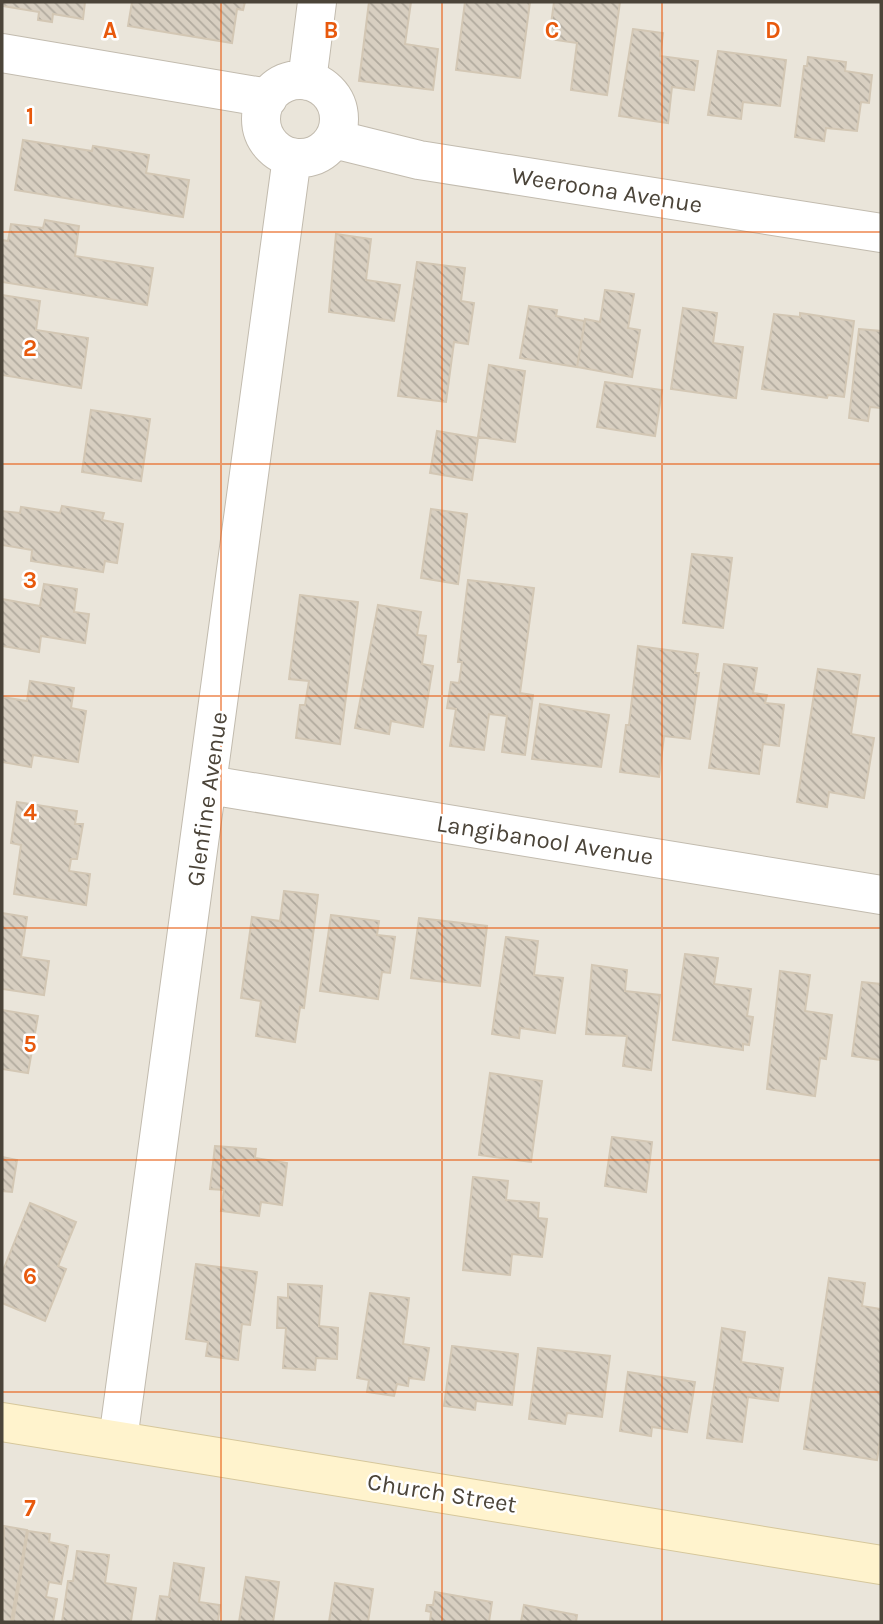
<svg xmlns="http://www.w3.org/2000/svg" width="883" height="1624" font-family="Karla,sans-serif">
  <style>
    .residential { fill: #eae5da }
    .building { fill: url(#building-back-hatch); stroke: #d3c7b4; stroke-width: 2 }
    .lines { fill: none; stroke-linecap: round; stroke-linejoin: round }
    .minor-casing { stroke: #c2bbae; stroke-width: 40 }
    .secondary-casing { stroke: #d6c79b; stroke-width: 40 }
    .minor { stroke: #fff; stroke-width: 38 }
    .secondary { stroke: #fff3cd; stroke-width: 38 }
    .grid { fill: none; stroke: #e8590c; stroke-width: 2; stroke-opacity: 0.55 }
    .labels { text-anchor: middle; stroke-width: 5; stroke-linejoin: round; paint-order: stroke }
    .street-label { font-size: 24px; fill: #4b4439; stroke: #fff }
    .grid-label { font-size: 23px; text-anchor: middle; font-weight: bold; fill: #e8590c; stroke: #fff; stroke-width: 5; stroke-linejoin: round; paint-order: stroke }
  </style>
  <defs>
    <pattern id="building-back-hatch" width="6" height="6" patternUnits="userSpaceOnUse" patternTransform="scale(1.75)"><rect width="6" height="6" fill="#d8cfc1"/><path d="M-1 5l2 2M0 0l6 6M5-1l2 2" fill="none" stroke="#b1aa9e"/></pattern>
  </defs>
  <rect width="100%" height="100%" fill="#f6f3ec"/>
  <path class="residential" d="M 2,2 L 881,2 L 881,1622 L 2,1622 Z"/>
  <path class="building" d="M 2,2 L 85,2 L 83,19 L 53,14 L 52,22 L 38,20 L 39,12 L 2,6 Z
    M 132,2 L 245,2 L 243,10 L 237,9 L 232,43 L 128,26 Z
    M 369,2 L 411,2 L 405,44 L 438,49 L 433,90 L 359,81 Z
    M 465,2 L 530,2 L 520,78 L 456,70 Z
    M 554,2 L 620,2 L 607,95 L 571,90 L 577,43 L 549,39 Z
    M 633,29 L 663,33 L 660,56 L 698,61 L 694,90 L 672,87 L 668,123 L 619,116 Z
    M 718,51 L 786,60 L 780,106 L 743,102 L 741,119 L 708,115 Z
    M 808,57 L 846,62 L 845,71 L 872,75 L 869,103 L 861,102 L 857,131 L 826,128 L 824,141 L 795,137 L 804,66 L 807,66 Z
    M 23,140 L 92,151 L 93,146 L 149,155 L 146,173 L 189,180 L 183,217 L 15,190 Z
    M 45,220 L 79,226 L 75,256 L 153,268 L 147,305 L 2,282 L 2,240 L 8,241 L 11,224 L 43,228 Z
    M 336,234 L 371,239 L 366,280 L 400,285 L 394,321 L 329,312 Z
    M 417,262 L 465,268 L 461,301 L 474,303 L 468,344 L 454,342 L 446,402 L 398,396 Z
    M 605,290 L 634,294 L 628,328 L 640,330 L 632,377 L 577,367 L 585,319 L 600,322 Z
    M 2,295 L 40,301 L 36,330 L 88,338 L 81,388 L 2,375 Z
    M 529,306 L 557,310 L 556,316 L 585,321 L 577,367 L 520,358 Z
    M 683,308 L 717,313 L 713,343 L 743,347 L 736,398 L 671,389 Z
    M 800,313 L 854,321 L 844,397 L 828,395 L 827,398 L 762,389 L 774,314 L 800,317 Z
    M 859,329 L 881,331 L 881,408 L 870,407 L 868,421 L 849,418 Z
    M 489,365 L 525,371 L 515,442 L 478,437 Z
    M 605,382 L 662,390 L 655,436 L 597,427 Z
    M 91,410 L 150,419 L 141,481 L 82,472 Z
    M 437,431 L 478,438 L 472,480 L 430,473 Z
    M 62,506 L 104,513 L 102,520 L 123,524 L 117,563 L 105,561 L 103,572 L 31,561 L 32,550 L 2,545 L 2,511 L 20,513 L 21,507 L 60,513 Z
    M 431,509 L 467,514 L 458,584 L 421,578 Z
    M 692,554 L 732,558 L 723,628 L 683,623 Z
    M 468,580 L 534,588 L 520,693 L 533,695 L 525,755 L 502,752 L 507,716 L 489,714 L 484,750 L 450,746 L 456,709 L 447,708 L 451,682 L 459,683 L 462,662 L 458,662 Z
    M 44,584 L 77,589 L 74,612 L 89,614 L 85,643 L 41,636 L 39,652 L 2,646 L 2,599 L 40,606 Z
    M 300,595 L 358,602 L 340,744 L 296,738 L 300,705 L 305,705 L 309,681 L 289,679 Z
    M 378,605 L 421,612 L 417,635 L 426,636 L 422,664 L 433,666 L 423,727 L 391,721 L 389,734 L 355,728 Z
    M 638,646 L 698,654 L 695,673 L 699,673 L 690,739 L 664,736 L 659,777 L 620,772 L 626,725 L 629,725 Z
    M 724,664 L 757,668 L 753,693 L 767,695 L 765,703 L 784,705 L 779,746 L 763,744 L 759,774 L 709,768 Z
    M 818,669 L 860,675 L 851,734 L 874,738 L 864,798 L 829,792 L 827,807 L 797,802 Z
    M 30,681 L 74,688 L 71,708 L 86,711 L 78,762 L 33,755 L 31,767 L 2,762 L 2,697 L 27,701 Z
    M 540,704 L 609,715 L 601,767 L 532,759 Z
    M 17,802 L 77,811 L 75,824 L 83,824 L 77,859 L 71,859 L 69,871 L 90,874 L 86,905 L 14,894 L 21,845 L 11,843 Z
    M 284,891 L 318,895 L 304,1008 L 300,1007 L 295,1042 L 256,1036 L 261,1001 L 241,998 L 252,917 L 280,921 Z
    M 2,913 L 27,917 L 21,957 L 49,961 L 44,995 L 2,989 Z
    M 331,915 L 379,921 L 377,935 L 395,937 L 390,973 L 382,972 L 378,999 L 320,991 Z
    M 419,918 L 487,926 L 480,986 L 411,978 Z
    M 506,937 L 538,941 L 534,975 L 563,978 L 555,1033 L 520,1028 L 519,1038 L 492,1034 Z
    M 685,954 L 718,958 L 714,984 L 751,989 L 747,1016 L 753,1017 L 749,1045 L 743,1044 L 743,1050 L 673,1040 Z
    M 592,965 L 627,970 L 625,991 L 660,995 L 651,1070 L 623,1066 L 627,1036 L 586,1034 Z
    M 780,971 L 810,975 L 805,1011 L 832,1015 L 826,1059 L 820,1058 L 815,1096 L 767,1089 Z
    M 862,982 L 881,984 L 881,1060 L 852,1056 Z
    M 2,1010 L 38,1016 L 28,1073 L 2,1069 Z
    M 490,1073 L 542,1081 L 531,1162 L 479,1155 Z
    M 612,1137 L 652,1142 L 646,1192 L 605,1186 Z
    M 215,1146 L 256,1149 L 255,1158 L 287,1163 L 282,1205 L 261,1202 L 259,1216 L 221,1211 L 224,1190 L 210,1189 Z
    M 2,1157 L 17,1160 L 12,1192 L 2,1191 Z
    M 473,1177 L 508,1181 L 506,1200 L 539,1203 L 538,1218 L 547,1219 L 542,1257 L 512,1254 L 510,1275 L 463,1270 Z
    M 30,1203 L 76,1222 L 58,1266 L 66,1269 L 45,1321 L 2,1303 L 2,1273 Z
    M 196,1264 L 257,1272 L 250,1325 L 242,1324 L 238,1360 L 206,1356 L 208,1342 L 186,1339 Z
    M 829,1278 L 865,1283 L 862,1306 L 881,1309 L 881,1435 L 877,1460 L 804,1449 Z
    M 288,1284 L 322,1286 L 319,1326 L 338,1328 L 337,1359 L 316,1358 L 315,1370 L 283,1368 L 286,1328 L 277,1328 L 278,1297 L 288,1298 Z
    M 370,1293 L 409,1298 L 403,1344 L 429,1348 L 424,1380 L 409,1378 L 408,1386 L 397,1384 L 394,1396 L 367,1392 L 369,1380 L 357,1378 Z
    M 722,1328 L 745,1332 L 741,1362 L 783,1368 L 778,1401 L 748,1397 L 742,1442 L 707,1438 Z
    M 452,1346 L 518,1354 L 512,1405 L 476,1401 L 475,1410 L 444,1406 Z
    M 538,1348 L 610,1356 L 602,1417 L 567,1413 L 565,1424 L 529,1419 Z
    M 628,1372 L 695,1382 L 687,1432 L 652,1427 L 651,1436 L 620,1431 Z
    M 4,1526 L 27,1530 L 11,1622 L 2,1622 Z
    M 28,1531 L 50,1534 L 49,1542 L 68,1546 L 61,1584 L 49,1582 L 46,1597 L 57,1599 L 53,1622 L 13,1622 Z
    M 77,1551 L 109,1555 L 105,1583 L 136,1588 L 131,1621 L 62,1622 L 68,1581 L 73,1581 Z
    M 174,1563 L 204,1568 L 199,1602 L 220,1605 L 218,1622 L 156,1622 L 160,1596 L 169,1597 Z
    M 246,1577 L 279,1582 L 273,1622 L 239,1622 Z
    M 335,1583 L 373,1589 L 368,1622 L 329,1622 Z
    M 435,1592 L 492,1602 L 489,1622 L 430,1622 L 431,1612 L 426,1611 L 427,1605 L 433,1605 Z
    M 524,1605 L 577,1615 L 576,1622 L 521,1622 Z"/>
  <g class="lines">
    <defs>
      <path id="minor" d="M 2,53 L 268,98
        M261 119a39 39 0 1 1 78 0a39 39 0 1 1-78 0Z
        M 307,81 L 317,2
        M 334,139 L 419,160 L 881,233
        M 209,785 L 881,895
        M 118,1440 L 292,157"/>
      <path id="secondary" d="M 2,1422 L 881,1565"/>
    </defs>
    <use href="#minor" class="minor-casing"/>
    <use href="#secondary" class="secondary-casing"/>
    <use href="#minor" class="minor"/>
    <use href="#secondary" class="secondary"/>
  </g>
  <path class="grid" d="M 221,2 L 221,1622M 442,2 L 442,1622M 662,2 L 662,1622M 2,232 L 881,232M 2,464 L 881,464M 2,696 L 881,696M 2,928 L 881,928M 2,1160 L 881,1160M 2,1392 L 881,1392"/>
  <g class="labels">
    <g class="street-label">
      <text transform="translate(607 190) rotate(9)" y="8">Weeroona Avenue</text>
      <text transform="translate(207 799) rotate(-82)" y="8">Glenfine Avenue</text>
      <text transform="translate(545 840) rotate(9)" y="8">Langibanool Avenue</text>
      <text transform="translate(442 1493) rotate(9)" y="8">Church Street</text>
    </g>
  </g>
  <g class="grid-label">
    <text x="110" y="38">A</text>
    <text x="331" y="38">B</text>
    <text x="552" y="38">C</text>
    <text x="773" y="38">D</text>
    <text x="30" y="124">1</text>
    <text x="30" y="356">2</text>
    <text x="30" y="588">3</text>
    <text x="30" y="820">4</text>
    <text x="30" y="1052">5</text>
    <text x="30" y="1284">6</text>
    <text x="30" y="1516">7</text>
  </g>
  <rect width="883" height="1624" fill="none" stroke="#4b4439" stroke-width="7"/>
</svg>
